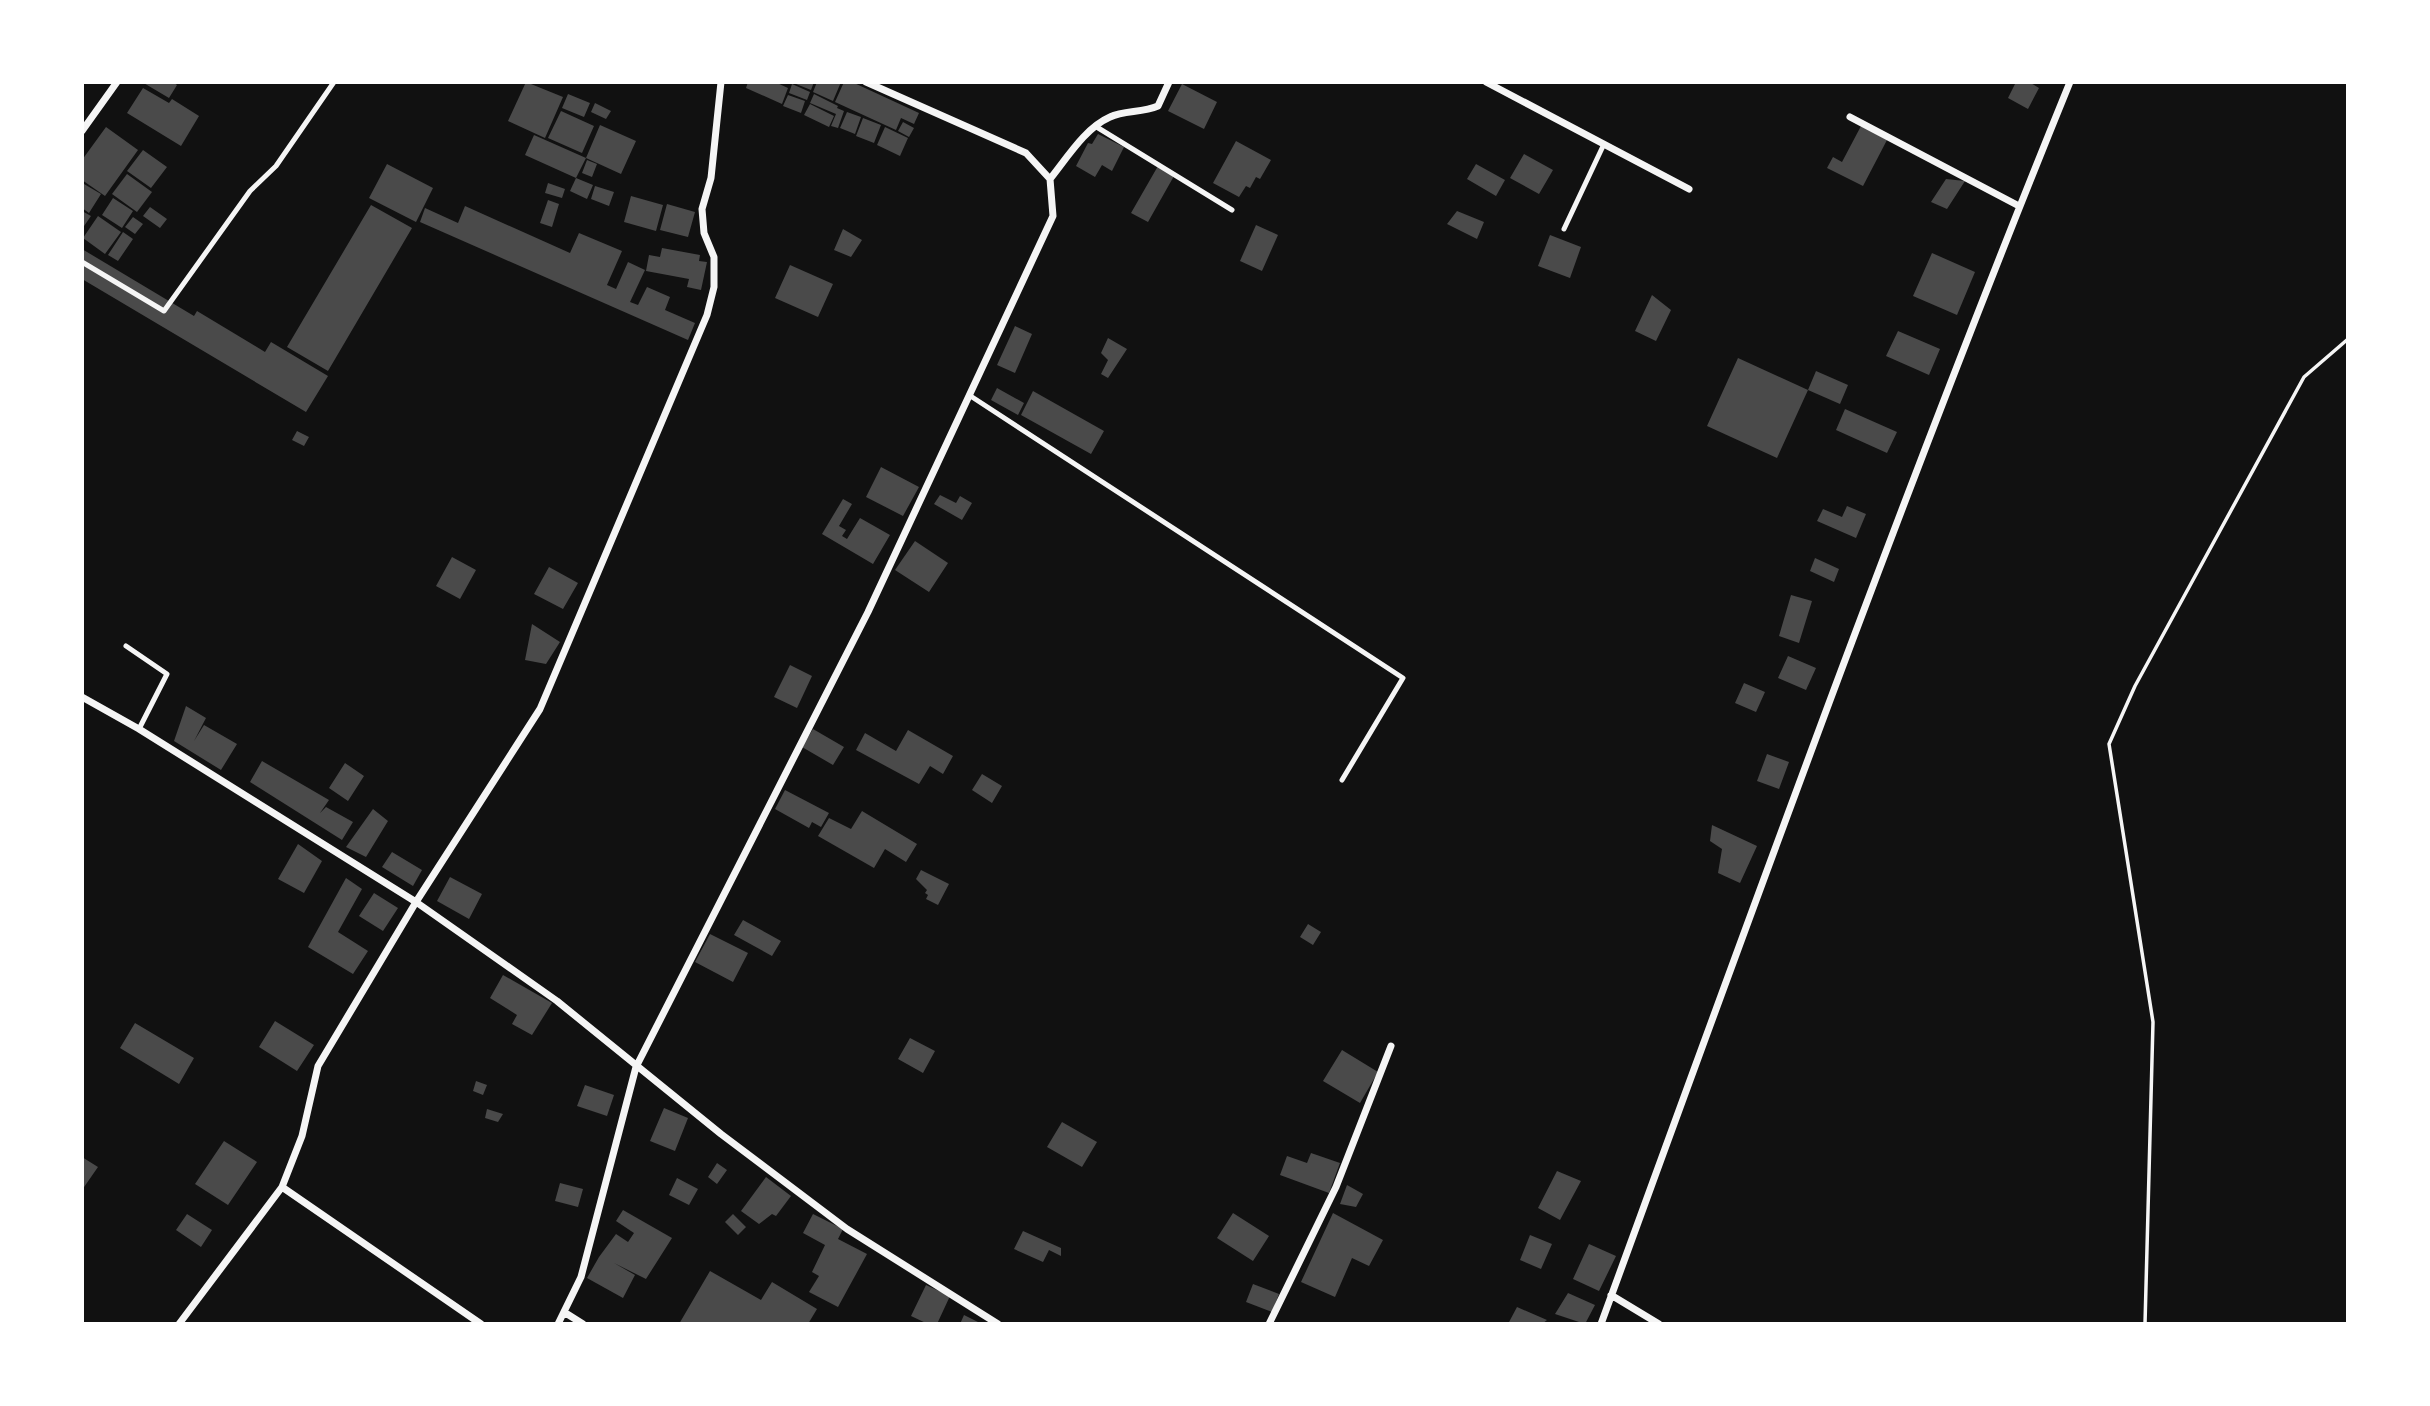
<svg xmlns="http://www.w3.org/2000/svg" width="2430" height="1406" font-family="'Roboto Condensed',sans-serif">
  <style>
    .building { fill: #4a4a4a }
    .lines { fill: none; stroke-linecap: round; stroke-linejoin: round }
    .path { stroke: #f5f5f5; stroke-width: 3.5 }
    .service { stroke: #f5f5f5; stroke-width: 5 }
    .minor { stroke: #f5f5f5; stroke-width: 7 }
  </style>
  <rect width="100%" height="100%" fill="#111"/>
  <path class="building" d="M 142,82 L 173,82 L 177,85 L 169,98 Z
    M 526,82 L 563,97 L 545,138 L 508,121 Z
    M 748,82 L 775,82 L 788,88 L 782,104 L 746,88 Z
    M 791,82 L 814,82 L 811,90 Z
    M 817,82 L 841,82 L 833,101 L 813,92 Z
    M 844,82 L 852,82 L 919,113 L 914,124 L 901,118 L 896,130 L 835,102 Z
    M 2016,82 L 2029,82 L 2039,88 L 2028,109 L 2008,98 Z
    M 792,84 L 810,92 L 807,100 L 789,93 Z
    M 1182,84 L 1217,102 L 1204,129 L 1168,111 Z
    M 143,88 L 169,103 L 172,99 L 199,116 L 181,146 L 127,113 Z
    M 568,94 L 590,103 L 584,117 L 562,108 Z
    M 814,94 L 838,106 L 837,108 L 844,111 L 838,128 L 831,126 L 836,114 L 810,103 Z
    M 788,95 L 805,101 L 801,113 L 783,106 Z
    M 595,103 L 611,111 L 606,119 L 591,112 Z
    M 810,104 L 834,116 L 829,127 L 804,115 Z
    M 561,111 L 594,126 L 582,153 L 548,138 Z
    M 847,112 L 861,117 L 855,134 L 840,128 Z
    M 863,118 L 881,125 L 874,143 L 856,136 Z
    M 903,122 L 914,128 L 909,137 L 898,131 Z
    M 600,125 L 636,141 L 621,174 L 586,158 Z
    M 1861,126 L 1887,140 L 1863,186 L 1827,168 L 1833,157 L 1842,162 Z
    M 106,127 L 138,150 L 105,196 L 82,180 L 82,160 Z
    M 885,127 L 908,138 L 900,156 L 877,145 Z
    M 1098,134 L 1124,147 L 1112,171 L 1102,165 L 1095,177 L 1076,166 L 1088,143 L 1092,144 Z
    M 534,135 L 586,158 L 576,178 L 525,155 Z
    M 1236,141 L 1271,160 L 1260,179 L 1256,177 L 1250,188 L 1246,186 L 1239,197 L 1213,183 Z
    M 143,150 L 167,167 L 151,188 L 127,171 Z
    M 1524,154 L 1553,170 L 1539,194 L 1510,178 Z
    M 587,160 L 597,164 L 592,177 L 582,173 Z
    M 387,164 L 433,188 L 416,222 L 369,198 Z
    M 1476,164 L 1505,180 L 1496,196 L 1467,179 Z
    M 1158,166 L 1174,176 L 1148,222 L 1131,213 Z
    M 127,174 L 152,192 L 137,212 L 112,194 Z
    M 576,178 L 593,185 L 587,199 L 570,191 Z
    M 1946,179 L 1965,181 L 1947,209 L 1931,202 Z
    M 548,183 L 565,189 L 562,198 L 545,193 Z
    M 84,184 L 101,194 L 89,213 L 82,208 Z
    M 595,186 L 614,192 L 609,206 L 591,199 Z
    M 631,196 L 663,205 L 656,231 L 624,222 Z
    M 113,198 L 133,211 L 122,228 L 102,215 Z
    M 548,200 L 559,204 L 552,227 L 540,223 Z
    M 667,204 L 695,212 L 688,237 L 660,230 Z
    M 371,205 L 412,228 L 328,371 L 287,347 Z
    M 465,206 L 570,253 L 579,233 L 622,251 L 607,285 L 616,289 L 628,262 L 645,270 L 630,302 L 638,305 L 647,287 L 670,297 L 665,310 L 695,323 L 688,340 L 420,222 L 425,208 L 458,223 Z
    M 150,207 L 167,219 L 160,228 L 143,216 Z
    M 82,211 L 91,216 L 82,229 Z
    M 1457,211 L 1484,222 L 1477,239 L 1447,224 Z
    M 98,216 L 121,232 L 105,254 L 83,238 Z
    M 133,217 L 143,224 L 135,234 L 125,227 Z
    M 1256,225 L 1278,235 L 1262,271 L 1240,261 Z
    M 843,229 L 862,240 L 851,257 L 834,250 Z
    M 123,232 L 133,239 L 118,261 L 108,255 Z
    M 1550,235 L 1581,247 L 1570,278 L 1538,266 Z
    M 662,248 L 700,255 L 699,261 L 707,262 L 701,290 L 687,287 L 689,279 L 646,271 L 649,255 L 660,257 Z
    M 82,249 L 194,316 L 197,311 L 265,352 L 271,342 L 328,376 L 306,412 L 82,279 Z
    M 1932,253 L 1975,272 L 1957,315 L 1913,296 Z
    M 790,265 L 833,284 L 818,317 L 775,298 Z
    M 1652,295 L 1671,310 L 1656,341 L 1635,331 Z
    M 1015,326 L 1032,334 L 1015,373 L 997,365 Z
    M 1898,331 L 1940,349 L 1929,375 L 1886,356 Z
    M 1108,338 L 1127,349 L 1108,378 L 1101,374 L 1108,360 L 1101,353 Z
    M 1738,358 L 1808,390 L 1777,458 L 1707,426 Z
    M 1816,371 L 1848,385 L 1840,404 L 1808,390 Z
    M 997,388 L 1024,403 L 1018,415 L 991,400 Z
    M 1033,391 L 1104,431 L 1091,454 L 1021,415 Z
    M 1845,409 L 1897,432 L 1887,453 L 1836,430 Z
    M 297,431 L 309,437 L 304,446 L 292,440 Z
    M 881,467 L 919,487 L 903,516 L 866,497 Z
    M 940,495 L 956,503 L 960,496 L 972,503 L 962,520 L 934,504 Z
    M 843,499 L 852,504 L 839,526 L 846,530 L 842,536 L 847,539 L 860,518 L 890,535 L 873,564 L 822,534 Z
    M 1847,506 L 1866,514 L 1856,538 L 1817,521 L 1823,509 L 1842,517 Z
    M 915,541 L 948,563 L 929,592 L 895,570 Z
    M 452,557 L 476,570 L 460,599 L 436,586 Z
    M 1815,558 L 1839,569 L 1834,582 L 1810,571 Z
    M 549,567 L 578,583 L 563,609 L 534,594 Z
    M 1791,595 L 1812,601 L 1799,643 L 1779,636 Z
    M 532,624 L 560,642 L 546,664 L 525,660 Z
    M 1788,656 L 1816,668 L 1806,690 L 1778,678 Z
    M 790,665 L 812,676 L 797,708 L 774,697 Z
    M 1744,683 L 1765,692 L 1756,712 L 1735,703 Z
    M 186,706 L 206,718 L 194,741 L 204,725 L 237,744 L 221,770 L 174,741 Z
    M 813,729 L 844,747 L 833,765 L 802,747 Z
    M 908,730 L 953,756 L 943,774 L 930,766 L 919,784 L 856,750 L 865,733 L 896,751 Z
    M 1767,754 L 1789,762 L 1779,789 L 1757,781 Z
    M 262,761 L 329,800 L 320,813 L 326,807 L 353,822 L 342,840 L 250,782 Z
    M 345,763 L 364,776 L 348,801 L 329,788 Z
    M 982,774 L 1002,786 L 992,803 L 972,790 Z
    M 785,790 L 829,813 L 821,827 L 812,822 L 809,828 L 775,809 Z
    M 373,809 L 388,821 L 366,857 L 346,847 Z
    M 862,811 L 917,844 L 906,862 L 885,849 L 874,868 L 818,836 L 829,818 L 851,829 Z
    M 1712,825 L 1757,846 L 1740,883 L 1718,873 L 1722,849 L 1710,841 Z
    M 298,844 L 322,861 L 304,893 L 278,879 Z
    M 392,852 L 422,870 L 413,886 L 382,867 Z
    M 921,870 L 949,884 L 938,905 L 926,899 L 928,895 L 925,893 L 927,890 L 916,879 Z
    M 450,877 L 482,894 L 469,919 L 437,901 Z
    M 346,878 L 362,889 L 338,932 L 368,951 L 353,974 L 308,947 Z
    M 374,893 L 398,908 L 383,931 L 359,916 Z
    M 743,920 L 781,941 L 772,956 L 734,935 Z
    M 1308,924 L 1321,932 L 1313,945 L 1300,937 Z
    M 710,934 L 748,953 L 733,982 L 695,962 Z
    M 503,975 L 552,1003 L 532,1035 L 512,1024 L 517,1015 L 490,998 Z
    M 275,1021 L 314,1045 L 297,1071 L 259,1047 Z
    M 135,1023 L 194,1058 L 179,1084 L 120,1048 Z
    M 910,1038 L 935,1051 L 923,1073 L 898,1059 Z
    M 1342,1050 L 1378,1072 L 1360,1103 L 1323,1081 Z
    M 476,1081 L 487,1085 L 483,1095 L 473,1091 Z
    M 585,1085 L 614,1095 L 607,1116 L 577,1106 Z
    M 664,1108 L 688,1118 L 675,1151 L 650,1141 Z
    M 487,1109 L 503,1114 L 498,1122 L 485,1118 Z
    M 1062,1122 L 1097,1142 L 1082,1167 L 1047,1147 Z
    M 224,1141 L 257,1162 L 228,1205 L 195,1184 Z
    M 1311,1153 L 1340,1163 L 1329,1193 L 1280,1175 L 1287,1156 L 1307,1163 Z
    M 82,1157 L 98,1167 L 82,1190 Z
    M 717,1163 L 727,1170 L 717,1184 L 708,1177 Z
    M 1557,1171 L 1581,1181 L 1560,1220 L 1538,1208 Z
    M 766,1177 L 791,1196 L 776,1216 L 772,1214 L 759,1224 L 741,1211 Z
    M 677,1178 L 698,1189 L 689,1205 L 669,1195 Z
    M 560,1183 L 583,1189 L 578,1207 L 555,1201 Z
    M 1347,1185 L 1363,1194 L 1356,1207 L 1340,1204 Z
    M 623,1210 L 672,1238 L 646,1279 L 614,1263 L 635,1275 L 623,1298 L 587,1278 L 599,1257 L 616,1234 L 628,1242 L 634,1233 L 616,1221 Z
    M 1233,1213 L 1269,1236 L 1253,1261 L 1217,1238 Z
    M 1333,1213 L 1383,1240 L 1369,1266 L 1352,1258 L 1335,1297 L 1301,1282 Z
    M 187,1214 L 212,1230 L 201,1247 L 176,1230 Z
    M 733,1214 L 746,1227 L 738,1235 L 725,1222 Z
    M 813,1214 L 843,1229 L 838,1239 L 867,1254 L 838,1307 L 809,1292 L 819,1276 L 812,1272 L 825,1245 L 803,1233 Z
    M 1023,1231 L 1061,1248 L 1061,1256 L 1049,1250 L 1043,1262 L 1014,1249 Z
    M 1530,1235 L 1552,1244 L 1541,1269 L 1520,1260 Z
    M 1589,1244 L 1616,1256 L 1599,1291 L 1573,1279 Z
    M 710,1271 L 761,1300 L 772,1282 L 817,1309 L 808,1324 L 679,1324 Z
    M 1253,1284 L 1279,1294 L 1272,1312 L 1246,1302 Z
    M 926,1285 L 950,1296 L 937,1324 L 928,1324 L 911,1316 Z
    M 1568,1293 L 1595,1305 L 1585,1324 L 1555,1314 Z
    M 1517,1307 L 1547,1320 L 1542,1324 L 1508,1324 Z
    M 964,1315 L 982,1324 L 960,1324 Z"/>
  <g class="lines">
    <path class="path" d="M 2145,1324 L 2153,1022 L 2109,744 L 2135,686 L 2304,377 L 2348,339"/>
    <path class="service" d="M 1095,126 L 1232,210
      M 1564,229 L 1604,144
      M 82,262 L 164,311 L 250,191 L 276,166 L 334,82
      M 969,395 L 1403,678 L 1342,780
      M 126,646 L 167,674 L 139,729"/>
    <path class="minor" d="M 1486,82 L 1689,189
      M 1850,117 L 2019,206
      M 82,131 L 117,82
      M 1050,179 C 1067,158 1085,128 1110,117 C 1124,110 1142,113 1158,106 L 1169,82
      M 82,697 L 139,729 L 416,902 L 557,1001 L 721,1134 L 847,1229 L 998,1324
      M 282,1187 L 481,1324
      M 1611,1295 L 1659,1324
      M 564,1312 L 583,1324
      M 179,1324 L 282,1187 L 302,1136 L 318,1066 L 416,902 L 540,709 L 707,315 L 714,287 L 714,257 L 704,233 L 702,209 L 711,178 L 721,82
      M 558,1324 L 581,1277 L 636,1067 L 868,612 L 1053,216 L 1050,179 L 1026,153 L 866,82
      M 1269,1324 L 1336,1187 L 1391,1046
      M 1601,1324 C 1753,908 1903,492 2070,82"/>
  </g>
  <rect width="2430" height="1406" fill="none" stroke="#ffffff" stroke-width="168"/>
</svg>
